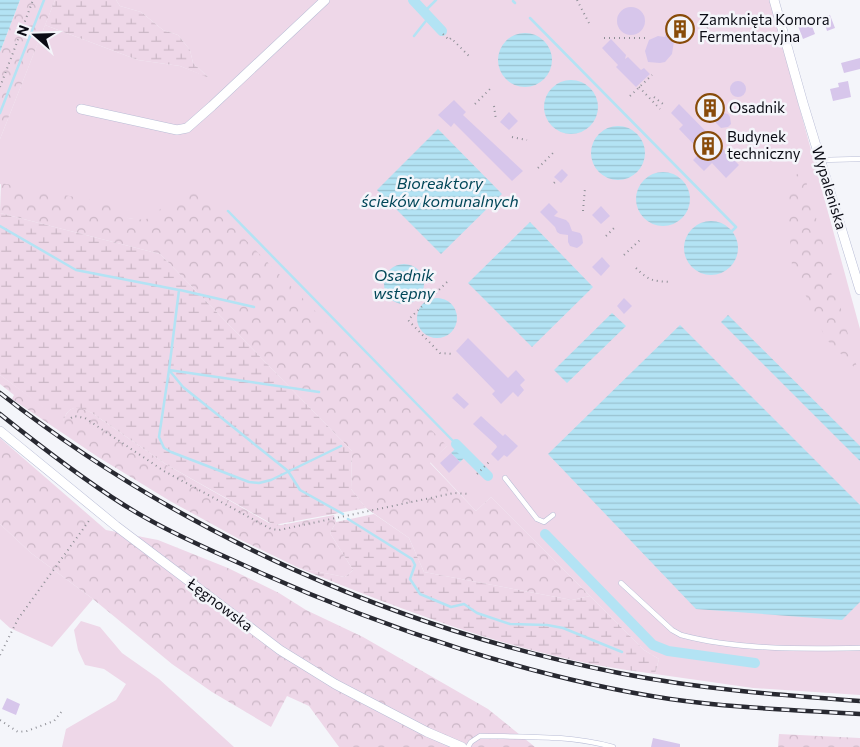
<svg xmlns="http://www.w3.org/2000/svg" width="860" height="747" font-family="Commissioner,sans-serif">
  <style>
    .green { fill: #eed7e8 }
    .forest { fill: url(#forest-crowns) }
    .wetland { fill: url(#wetland-marsh) }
    .water { fill: url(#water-rules) }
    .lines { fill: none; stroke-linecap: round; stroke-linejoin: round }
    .stream { stroke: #b3e3f4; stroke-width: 2.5 }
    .canal { stroke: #b3e3f4; stroke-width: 10 }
    .building { fill: #d7c6eb }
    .service-casing { stroke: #b9bdd6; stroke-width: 5.5 }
    .minor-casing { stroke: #b9bdd6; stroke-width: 10 }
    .path { stroke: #8f9097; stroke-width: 2; stroke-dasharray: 1 4; stroke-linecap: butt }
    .service { stroke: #fff; stroke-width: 4.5 }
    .minor { stroke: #fff; stroke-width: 9 }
    .rail-casing { stroke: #282931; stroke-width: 4.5 }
    .rail { stroke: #f4f5fa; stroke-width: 2.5; stroke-dasharray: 8; stroke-linecap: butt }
    .labels { text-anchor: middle; stroke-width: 5; stroke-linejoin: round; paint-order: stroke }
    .poi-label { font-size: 15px; fill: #0b0c15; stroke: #f4f5fa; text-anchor: start }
    .street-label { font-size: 15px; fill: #0b0c15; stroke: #f4f5fa }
    .water-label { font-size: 16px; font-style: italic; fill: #014658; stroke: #f4f5fa }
  </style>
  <defs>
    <pattern id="forest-crowns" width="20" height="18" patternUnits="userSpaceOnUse" patternTransform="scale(1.25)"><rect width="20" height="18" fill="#eed7e8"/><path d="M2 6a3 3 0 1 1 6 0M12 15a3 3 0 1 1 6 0" fill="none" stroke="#cbb7c6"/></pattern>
    <pattern id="wetland-marsh" width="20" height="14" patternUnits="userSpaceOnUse" patternTransform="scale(1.25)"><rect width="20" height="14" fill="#eed7e8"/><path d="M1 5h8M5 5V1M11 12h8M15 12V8" fill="none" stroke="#cbb7c6"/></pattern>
    <pattern id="water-rules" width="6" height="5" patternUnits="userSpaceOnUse" patternTransform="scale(1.25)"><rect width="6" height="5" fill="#b3e3f4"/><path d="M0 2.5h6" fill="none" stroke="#99c2d0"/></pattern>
  </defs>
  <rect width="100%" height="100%" fill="#f4f5fa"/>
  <path class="green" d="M 116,0 L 770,0 L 860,329 L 860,695 L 753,688 L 655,674 L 659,659 L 644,650 L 491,497 L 476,511 L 430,462 L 447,446 L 145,221 L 128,218 L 0,184 L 0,139 L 45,25 L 138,60 L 180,66 L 208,77 L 193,63 L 190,50 L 178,35 L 163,30 L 141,12 L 120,6 Z
    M 0,524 L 31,553 L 93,599 L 52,647 L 10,628 L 0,619 Z
    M 81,621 L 100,627 L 122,653 L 159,679 L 234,747 L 62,747 L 66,729 L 116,700 L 126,684 L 104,669 L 85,665 L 78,650 L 74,630 Z"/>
  <path class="forest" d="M 20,0 L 55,0 L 0,139 L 0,52 Z
    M 803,170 L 858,371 L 826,339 L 792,266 L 786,182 Z
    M 1,183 L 117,205 L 128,218 L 145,220 L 193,186 L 447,446 L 430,463 L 476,511 L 491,497 L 590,596 L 572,600 L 424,572 L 409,538 L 366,508 L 351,489 L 352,451 L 160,254 L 0,213 Z
    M 0,375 L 63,421 C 69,405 77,405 92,413 L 167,465 L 269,523 L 281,525 L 334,515 L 336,522 L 330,533 L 353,570 L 345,577 L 299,568 L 239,539 L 170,501 L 98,457 L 12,399 L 14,395 L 0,384 Z
    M 0,438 L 106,530 L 158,540 L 228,568 L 279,593 L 306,610 L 363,637 L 488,709 L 535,747 L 339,747 L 309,706 L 287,696 L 271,727 L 212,692 L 172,664 L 93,599 L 31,553 L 0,524 Z
    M 779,734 L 860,738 L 860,747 L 778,747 Z"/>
  <path class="wetland" d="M 55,0 L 116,0 L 120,6 L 141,12 L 163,30 L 178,35 L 190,50 L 193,63 L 209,78 L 180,66 L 138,60 L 45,25 Z
    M 0,213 L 160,254 L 352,451 L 351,489 L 366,508 L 274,525 L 167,465 L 92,413 C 78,406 68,404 63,422 L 0,375 Z
    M 374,514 L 409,538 L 424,572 L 572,600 L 590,596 L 644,650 L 659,659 L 655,674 C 634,671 612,668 591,664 C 491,644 394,607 299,568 L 345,577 L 353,570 L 330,533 L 336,522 Z"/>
  <path class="water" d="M 0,0 L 20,0 L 0,52 Z
    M498 60a27 27 0 1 1 54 0a27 27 0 1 1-54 0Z
    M544 107a27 27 0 1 1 54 0a27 27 0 1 1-54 0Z
    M591 153a27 27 0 1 1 54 0a27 27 0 1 1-54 0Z
    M 438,129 L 502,194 L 441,254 L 377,190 Z
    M636 199a27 27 0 1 1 54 0a27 27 0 1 1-54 0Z
    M684 248a27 27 0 1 1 54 0a27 27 0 1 1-54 0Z
    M 530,222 L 593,287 L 532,347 L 468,283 Z
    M384 284a20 20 0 1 1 40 0a20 20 0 1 1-40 0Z
    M417 318a20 20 0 1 1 40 0a20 20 0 1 1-40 0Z
    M 612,313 L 626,326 L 567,383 L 554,370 Z
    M 728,315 L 860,446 L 860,461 L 721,322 Z
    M 680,325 L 860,505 L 860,602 L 842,620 L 696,609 L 548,454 Z
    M 461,443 L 470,452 L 460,462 L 451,453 Z"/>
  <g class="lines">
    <path class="stream" d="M 513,1 L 515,3
      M 424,12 L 436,0
      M 530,18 L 736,227 L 732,231
      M 414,36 L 429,17
      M 0,113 L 44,0
      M 228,211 L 456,444
      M 0,226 L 76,270 L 179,290 L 169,370 L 183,387 L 288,471 L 300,490 L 343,514
      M 180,290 L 254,307
      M 319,392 L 169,370 L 159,437 L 164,448 L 171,452 L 249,482 L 259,483 L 271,480 L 341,446
      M 348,519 L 412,559 L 415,565 L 410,579 L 420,594 L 451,607 L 464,604 L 477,613 L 510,624 L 547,625 L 563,628 L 622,652"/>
    <path class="canal" d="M 413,0 L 442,31
      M 456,444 L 488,476
      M 545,534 L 653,645 L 668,651 L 755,663"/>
  </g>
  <path class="building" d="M617 21a14 14 0 1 1 28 0a14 14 0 1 1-28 0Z
    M 679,15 L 684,15 L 692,22 L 694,28 L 691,38 L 681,42 L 674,41 L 672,54 L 665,62 L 660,63 L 648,62 L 645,51 L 649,40 L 658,36 L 665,37 L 667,24 L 670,20 Z
    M 830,15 L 835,28 L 827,31 L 823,17 Z
    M 810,21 L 815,34 L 803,39 L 798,26 Z
    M 611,39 L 626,55 L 625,59 L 628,57 L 641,70 L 644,68 L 650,74 L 636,87 L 616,67 L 618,65 L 602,48 Z
    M 860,58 L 860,69 L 844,73 L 841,63 Z
    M 848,81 L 851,97 L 833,101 L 830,89 L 839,87 L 838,83 Z
    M730 89a8 8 0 1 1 16 0a8 8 0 1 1-16 0Z
    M 711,99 L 717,103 L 720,112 L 728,114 L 730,117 L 731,124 L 728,127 L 721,128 L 716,123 L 716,115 L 704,113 L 702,106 L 704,102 Z
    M 454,100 L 466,112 L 463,115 L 523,171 L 512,181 L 454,123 L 451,127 L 438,115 Z
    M 679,104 L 739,165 L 726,178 L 712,163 L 704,171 L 693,160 L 701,152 L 679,129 L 683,125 L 671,113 Z
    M 509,112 L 518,121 L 509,130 L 500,122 Z
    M 562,169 L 568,175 L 561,183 L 554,177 Z
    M 549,203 L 558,212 L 554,216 L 566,220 L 569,223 L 572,231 L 580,233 L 582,236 L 583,243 L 580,246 L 577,248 L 570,246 L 568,242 L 568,235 L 560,234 L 557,232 L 555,227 L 540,212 Z
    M 601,206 L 610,216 L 601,224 L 592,215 Z
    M 602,257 L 610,266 L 601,276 L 592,267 Z
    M 624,298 L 632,306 L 624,314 L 617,306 Z
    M 468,338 L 508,378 L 516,370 L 525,380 L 520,385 L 524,390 L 518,397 L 513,392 L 501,404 L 492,394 L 495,391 L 456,351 Z
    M 457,393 L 469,404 L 464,409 L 452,398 Z
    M 481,416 L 503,436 L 505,434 L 518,446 L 507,457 L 504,455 L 498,461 L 491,454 L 497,447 L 496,445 L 473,424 Z
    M 451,453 L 460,462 L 449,473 L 440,463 Z
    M 7,698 L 20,704 L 16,715 L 2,709 Z
    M 653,738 L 680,744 L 680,747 L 651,747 Z"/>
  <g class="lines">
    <defs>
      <path id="service" d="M 821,160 L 860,159
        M 505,478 L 537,519 L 544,522 L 553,515
        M 621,583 L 672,630 L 681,635 C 737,650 803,649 860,648
        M 468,747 L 471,742 L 480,736 C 524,737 570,735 613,747"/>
      <path id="minor" d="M 774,0 L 803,103 L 860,290
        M 81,109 L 177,130 L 187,128 L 212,106 L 325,0
        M 0,431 L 116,526 L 280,650 L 335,684 L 427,732 L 462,747"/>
    </defs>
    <use href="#service" class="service-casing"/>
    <use href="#minor" class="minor-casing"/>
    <path class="path" d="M 577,0 L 590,25
      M 707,28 L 712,24 L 733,22 L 738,18
      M 443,34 L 449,40 L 451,38 L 471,58
      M 604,38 L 648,38
      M 0,87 L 33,0
      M 639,87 L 660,109
      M 630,96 L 652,75
      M 654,97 L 663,104
      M 475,104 L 492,87
      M 494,106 L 496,120
      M 512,137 L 527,140
      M 538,168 L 555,151
      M 554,183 L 557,180
      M 583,211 L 585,188
      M 606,236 L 616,226
      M 624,255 L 641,239
      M 636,268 C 649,281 653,281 671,282
      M 447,282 L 408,320 L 440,353 L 454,354
      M 71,418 L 74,416 L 85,418 L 164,471 L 271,529 L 279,530 L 454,493 L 469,494
      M 477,474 L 489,462
      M 0,655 L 18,619 L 91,518
      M 0,720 L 18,732 L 27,731 L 54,721 L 62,711"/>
    <use href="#service" class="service"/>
    <use href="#minor" class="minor"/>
    <defs>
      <path id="rail" d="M 0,393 C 180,534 396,629 619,673 C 699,689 779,695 860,701
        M 0,414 C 40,446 80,477 124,505 C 167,532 215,552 261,573 C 387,629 533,678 670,699 C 733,708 797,710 860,714"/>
    </defs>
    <use href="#rail" class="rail-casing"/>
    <use href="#rail" class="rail"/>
  </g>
  <defs>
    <symbol id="building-ring" viewBox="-11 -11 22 22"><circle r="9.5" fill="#f4f5fa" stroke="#884b09" stroke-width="1.5"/><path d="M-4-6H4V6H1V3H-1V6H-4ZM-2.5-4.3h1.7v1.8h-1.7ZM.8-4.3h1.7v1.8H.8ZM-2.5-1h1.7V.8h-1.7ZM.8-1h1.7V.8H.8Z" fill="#884b09"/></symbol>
  </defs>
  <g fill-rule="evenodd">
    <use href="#building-ring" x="664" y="13" width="32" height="32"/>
    <use href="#building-ring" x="694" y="92" width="32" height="32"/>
    <use href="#building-ring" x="692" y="130" width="32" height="32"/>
  </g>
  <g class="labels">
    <g class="poi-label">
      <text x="699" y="25">Zamknięta Komora<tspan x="699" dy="17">Fermentacyjna</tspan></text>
      <text x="729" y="113">Osadnik</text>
      <text x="727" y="142">Budynek<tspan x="727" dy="17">techniczny</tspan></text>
    </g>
    <g class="street-label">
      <text transform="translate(829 188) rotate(73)" y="5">Wypaleniska</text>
      <text transform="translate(220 605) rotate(37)" y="5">Łęgnowska</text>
    </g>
    <g class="water-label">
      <text x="440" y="189">Bioreaktory<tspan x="440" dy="18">ścieków komunalnych</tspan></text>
      <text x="404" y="281">Osadnik<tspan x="404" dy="18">wstępny</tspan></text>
    </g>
  </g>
  <g transform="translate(35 35) rotate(290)" stroke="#f4f5fa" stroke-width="4" paint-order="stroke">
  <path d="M0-4L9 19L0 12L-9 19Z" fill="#0b0c15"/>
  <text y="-8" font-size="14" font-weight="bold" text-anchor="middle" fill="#0b0c15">N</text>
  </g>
</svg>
